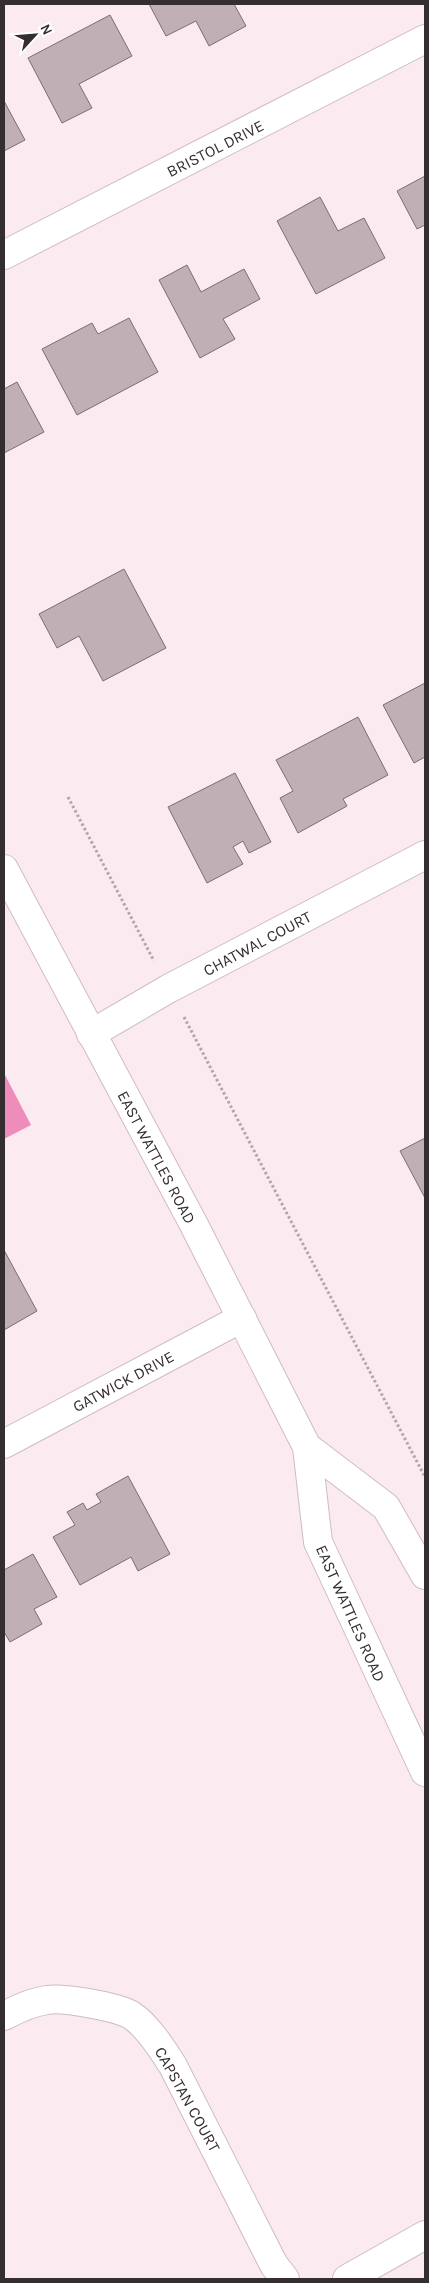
<svg xmlns="http://www.w3.org/2000/svg" width="429" height="2283" font-family="Karla,sans-serif">
  <style>
    .forest { fill: #ee8cba }
    .building { fill: #c1afb6; stroke: #7c6c73 }
    .lines { fill: none; stroke-linecap: round; stroke-linejoin: round }
    .minor-casing { stroke: #cebcc4; stroke-width: 30 }
    .secondary-casing { stroke: #cebcc4; stroke-width: 30 }
    .path { stroke: #b3a5aa; stroke-width: 3; stroke-dasharray: 2.5 2.5; stroke-linecap: butt }
    .minor { stroke: #fff; stroke-width: 28 }
    .secondary { stroke: #fff; stroke-width: 28 }
    .labels { text-anchor: middle; stroke-width: 4; stroke-linejoin: round; paint-order: stroke }
    .street-label { font-size: 16px; fill: #352e31; stroke: #fff }
  </style>
  <rect width="100%" height="100%" fill="#fceaf1"/>
  <path class="forest" d="M 4,1073 L 31,1125 L 4,1139 Z"/>
  <path class="building" d="M 149,4 L 234,4 L 246,26 L 209,46 L 196,21 L 166,36 Z
    M 110,15 L 132,56 L 79,84 L 92,108 L 62,123 L 28,58 Z
    M 4,101 L 25,140 L 4,151 Z
    M 425,176 L 425,225 L 417,229 L 397,191 Z
    M 320,197 L 338,231 L 364,218 L 385,258 L 316,294 L 277,221 Z
    M 187,265 L 201,292 L 244,269 L 260,299 L 223,319 L 235,339 L 200,358 L 159,280 Z
    M 129,318 L 158,372 L 77,415 L 42,349 L 92,323 L 98,334 Z
    M 17,382 L 44,432 L 4,453 L 4,389 Z
    M 124,569 L 166,648 L 103,681 L 79,636 L 57,648 L 39,614 Z
    M 425,683 L 425,757 L 414,763 L 383,705 Z
    M 358,717 L 388,775 L 343,799 L 347,806 L 298,833 L 280,798 L 293,791 L 276,760 Z
    M 235,773 L 271,842 L 249,853 L 243,841 L 233,847 L 243,864 L 207,883 L 168,807 Z
    M 425,1138 L 425,1198 L 400,1151 Z
    M 4,1250 L 37,1311 L 4,1330 Z
    M 128,1476 L 170,1554 L 138,1571 L 131,1557 L 80,1585 L 53,1537 L 75,1525 L 67,1512 L 83,1503 L 87,1510 L 101,1502 L 96,1494 Z
    M 33,1554 L 57,1597 L 34,1609 L 42,1624 L 10,1642 L 4,1632 L 4,1570 Z"/>
  <g class="lines">
    <defs>
      <path id="minor" d="M 4,255 L 425,39
        M 91,1034 L 168,989 L 425,855
        M 4,1444 L 242,1318
        M 4,2016 C 17,2009 32,2002 47,2000 C 63,1997 117,2007 131,2015 C 147,2025 163,2050 173,2066 L 274,2265 L 285,2279
        M 347,2279 L 425,2235"/>
      <path id="secondary" d="M 4,869 L 193,1223 L 307,1447 L 318,1542 L 425,1772
        M 307,1447 L 386,1507 L 425,1575"/>
    </defs>
    <use href="#minor" class="minor-casing"/>
    <use href="#secondary" class="secondary-casing"/>
    <path class="path" d="M 68,797 L 154,961
      M 184,1017 L 425,1477"/>
    <use href="#minor" class="minor"/>
    <use href="#secondary" class="secondary"/>
  </g>
  <g class="labels">
    <g class="street-label">
      <text transform="translate(215 148) rotate(-27)" y="6">BRISTOL DRIVE</text>
      <text transform="translate(257 943) rotate(-28)" y="6">CHATWAL COURT</text>
      <text transform="translate(157 1157) rotate(62)" y="6">EAST WATTLES ROAD</text>
      <text transform="translate(123 1381) rotate(-28)" y="6">GATWICK DRIVE</text>
      <text transform="translate(351 1613) rotate(66)" y="6">EAST WATTLES ROAD</text>
      <text transform="translate(188 2099) rotate(61)" y="6">CAPSTAN COURT</text>
    </g>
  </g>
  <rect width="429" height="2283" fill="none" stroke="#352e31" stroke-width="10"/>
  <g transform="translate(35 35) rotate(64)" stroke="#ffffff" stroke-width="4" paint-order="stroke">
  <path d="M0-4L9 19L0 12L-9 19Z" fill="#352e31"/>
  <text y="-8" font-size="14" font-weight="bold" text-anchor="middle" fill="#352e31">N</text>
  </g>
</svg>
